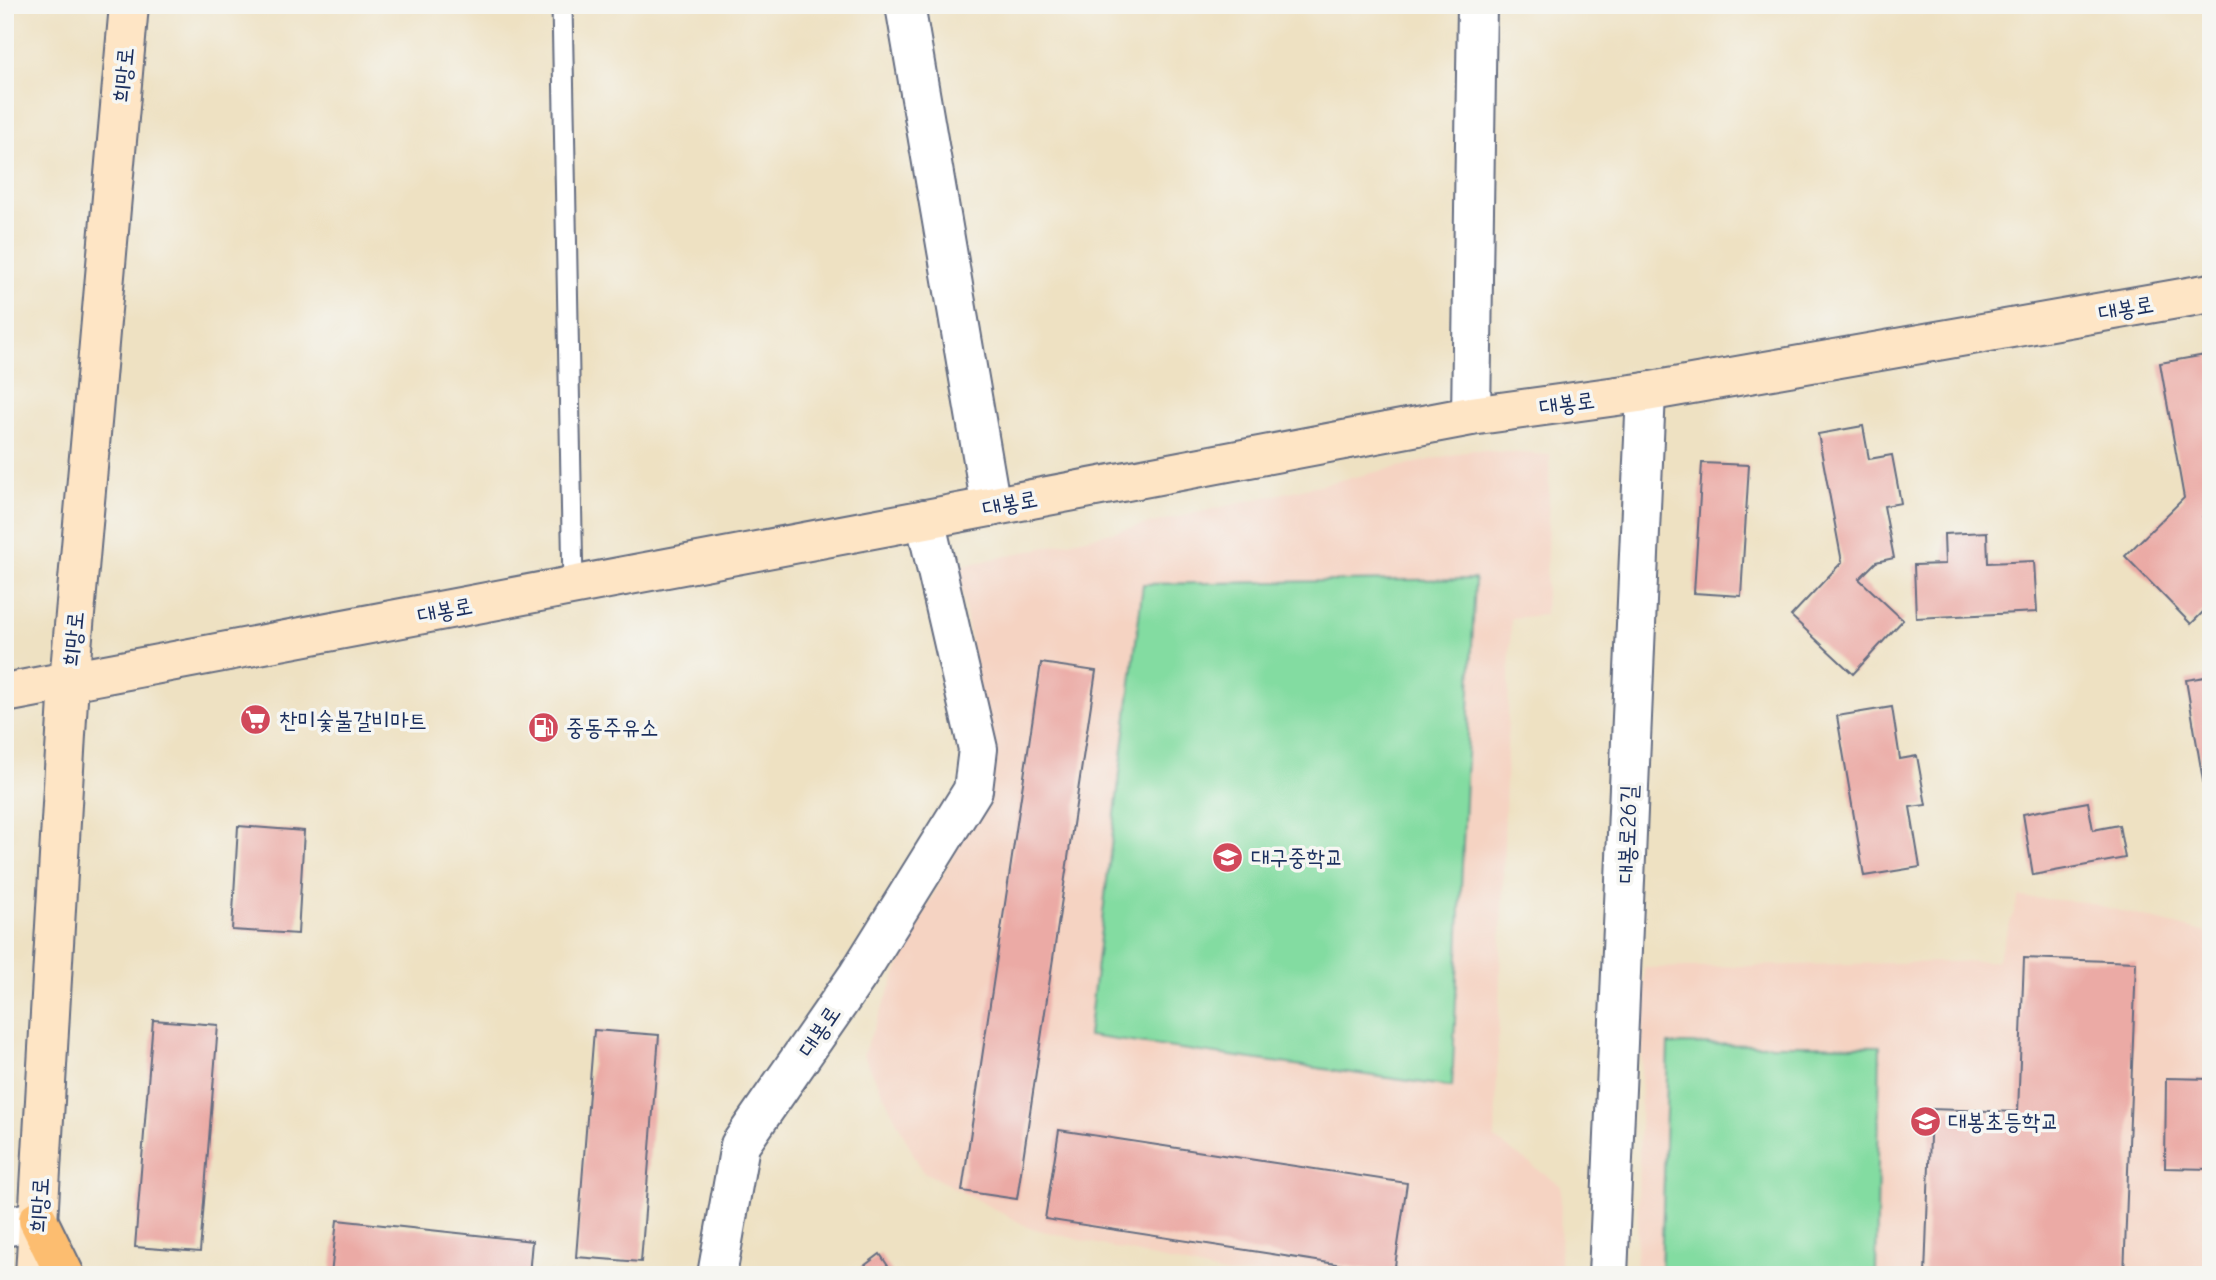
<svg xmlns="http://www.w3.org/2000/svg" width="2216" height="1280" font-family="'Comic Neue','Poor Story',sans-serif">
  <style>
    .built { fill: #f5d3c2 }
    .green { fill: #83dca1; stroke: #4f8680; stroke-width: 2 }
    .building { fill: #ebaaa5 }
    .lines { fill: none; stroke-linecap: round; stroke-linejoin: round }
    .lane-casing { stroke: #656d81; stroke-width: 23 }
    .street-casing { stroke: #656d81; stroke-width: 42 }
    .secondary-casing { stroke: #656d81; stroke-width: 42 }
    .highway-casing { stroke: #656d81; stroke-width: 42 }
    .lane { stroke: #fff; stroke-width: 19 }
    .street { stroke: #fff; stroke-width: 38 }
    .secondary { stroke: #fee5c5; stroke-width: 38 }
    .highway { stroke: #fcbd6f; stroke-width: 38 }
    .labels { text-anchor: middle; stroke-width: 7; stroke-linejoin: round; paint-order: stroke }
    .street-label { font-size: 23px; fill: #1b2f5e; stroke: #f6f6f2 }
    .poi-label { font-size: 23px; fill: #1b2f5e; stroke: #f6f6f2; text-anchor: start }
  </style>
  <rect width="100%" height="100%" fill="#f6f6f2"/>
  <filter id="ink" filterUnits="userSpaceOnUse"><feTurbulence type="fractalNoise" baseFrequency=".0143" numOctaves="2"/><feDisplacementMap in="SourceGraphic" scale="14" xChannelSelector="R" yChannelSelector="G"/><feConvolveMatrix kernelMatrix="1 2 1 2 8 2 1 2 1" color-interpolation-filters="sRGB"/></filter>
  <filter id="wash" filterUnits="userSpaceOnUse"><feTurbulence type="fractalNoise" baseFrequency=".00686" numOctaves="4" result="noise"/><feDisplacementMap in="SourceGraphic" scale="28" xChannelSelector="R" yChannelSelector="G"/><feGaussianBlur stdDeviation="1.57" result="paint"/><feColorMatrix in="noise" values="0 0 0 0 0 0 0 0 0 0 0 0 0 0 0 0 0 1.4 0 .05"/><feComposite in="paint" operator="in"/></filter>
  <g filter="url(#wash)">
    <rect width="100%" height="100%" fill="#eee1c2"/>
    <path class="built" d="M 1473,450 L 1550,455 L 1545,615 L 1511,618 L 1495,1139 L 1561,1186 L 1560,1275 L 1228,1275 L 1030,1228 L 922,1171 L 863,1054 L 911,939 L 993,774 L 958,567 Z
      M 2019,897 L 2085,902 L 2211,934 L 2211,1275 L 1636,1275 L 1644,968 L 1997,961 Z"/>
    <path class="green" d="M 1475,579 L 1452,1087 L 1088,1036 L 1143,584 Z
      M 1668,1044 L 1880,1046 L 1876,1275 L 1661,1275 Z"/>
    <g id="blocks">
      <path class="building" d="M 2211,354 L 2211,515 L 2203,517 L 2211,525 L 2211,604 L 2191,624 L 2125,556 L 2184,498 L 2160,363 Z
        M 1863,426 L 1869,459 L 1892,455 L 1901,503 L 1884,506 L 1894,558 L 1876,562 L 1859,579 L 1903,620 L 1853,674 L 1791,616 L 1842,562 L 1818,434 Z
        M 1702,463 L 1749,465 L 1741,596 L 1694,593 Z
        M 1987,532 L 1988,563 L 2034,561 L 2037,612 L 1916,618 L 1914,565 L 1945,564 L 1944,534 Z
        M 1041,663 L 1096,671 L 1017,1199 L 962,1191 Z
        M 2211,676 L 2211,816 L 2209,816 L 2186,680 Z
        M 1892,707 L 1900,759 L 1917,756 L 1926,805 L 1910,807 L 1920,867 L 1864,876 L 1837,716 Z
        M 2088,802 L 2093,830 L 2119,825 L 2125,858 L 2033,875 L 2023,814 Z
        M 238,826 L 304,831 L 298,934 L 232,930 Z
        M 2024,958 L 2136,962 L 2124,1275 L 1925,1275 L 1931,1109 L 2018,1112 Z
        M 153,1020 L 218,1025 L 200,1252 L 135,1247 Z
        M 594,1030 L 659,1035 L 641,1262 L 576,1257 Z
        M 2166,1078 L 2211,1079 L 2211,1169 L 2165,1168 Z
        M 1059,1130 L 1407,1183 L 1394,1273 L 1045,1219 Z
        M 337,1220 L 532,1241 L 529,1275 L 331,1275 Z
        M 880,1254 L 894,1275 L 852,1275 Z"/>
    </g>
  </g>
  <g filter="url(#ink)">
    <use href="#blocks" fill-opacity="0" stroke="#656d81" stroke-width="2"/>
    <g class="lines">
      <defs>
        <path id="lane" d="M 562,5 L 573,586"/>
        <path id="street" d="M 905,5 L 991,507
          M 1471,416 L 1477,5
          M 5,1227 L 38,1220
          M 717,1275 L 740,1145 L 858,975 L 973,790 L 978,749 L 925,519
          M 1608,1275 L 1646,392"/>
        <path id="secondary" d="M 5,693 L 1471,416 L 1646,392 L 2211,293
          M 35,1275 L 69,682 L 129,5"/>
        <path id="highway" d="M 38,1220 L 65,1275"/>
      </defs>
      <use href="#lane" class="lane-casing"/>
      <use href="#street" class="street-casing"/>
      <use href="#secondary" class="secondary-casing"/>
      <use href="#highway" class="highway-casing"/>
      <use href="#lane" class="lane"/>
      <use href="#street" class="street"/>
      <use href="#secondary" class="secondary"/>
      <use href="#highway" class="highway"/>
    </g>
  </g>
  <defs>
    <symbol id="supermarket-disc" viewBox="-11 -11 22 22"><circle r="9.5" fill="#d1495b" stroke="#f6f6f2"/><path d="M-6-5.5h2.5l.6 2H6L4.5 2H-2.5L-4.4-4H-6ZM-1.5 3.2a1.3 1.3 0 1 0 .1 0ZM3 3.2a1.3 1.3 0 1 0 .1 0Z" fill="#fff"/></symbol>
    <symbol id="fuel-disc" viewBox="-11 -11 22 22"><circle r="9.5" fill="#d1495b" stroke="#f6f6f2"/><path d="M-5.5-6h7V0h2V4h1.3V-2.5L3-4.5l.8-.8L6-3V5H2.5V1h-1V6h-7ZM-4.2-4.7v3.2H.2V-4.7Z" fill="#fff"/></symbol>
    <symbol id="school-disc" viewBox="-11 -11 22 22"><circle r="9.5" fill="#d1495b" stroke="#f6f6f2"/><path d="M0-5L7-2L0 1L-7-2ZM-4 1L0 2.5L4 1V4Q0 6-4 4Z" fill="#fff"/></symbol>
  </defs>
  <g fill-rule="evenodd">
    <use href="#supermarket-disc" x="238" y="702" width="35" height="35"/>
    <use href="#fuel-disc" x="526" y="710" width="35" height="35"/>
    <use href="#school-disc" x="1210" y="840" width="35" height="35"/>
    <use href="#school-disc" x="1908" y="1104" width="35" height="35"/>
  </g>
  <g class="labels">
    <g class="street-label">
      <text transform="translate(123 75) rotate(-85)" y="8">희망로</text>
      <text transform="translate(2126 308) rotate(-10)" y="8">대봉로</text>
      <text transform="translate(1567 403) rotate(-8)" y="8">대봉로</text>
      <text transform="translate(1010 503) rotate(-11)" y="8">대봉로</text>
      <text transform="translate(445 610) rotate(-11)" y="8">대봉로</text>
      <text transform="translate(73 639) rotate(-85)" y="8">희망로</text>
      <text transform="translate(1627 834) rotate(-88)" y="8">대봉로26길</text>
      <text transform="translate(819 1031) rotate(-56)" y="8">대봉로</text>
      <text transform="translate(39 1205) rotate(-87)" y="8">희망로</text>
    </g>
    <g class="poi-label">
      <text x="279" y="728">찬미숯불갈비마트</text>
      <text x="566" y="735">중동주유소</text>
      <text x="1251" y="865">대구중학교</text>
      <text x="1948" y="1129">대봉초등학교</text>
    </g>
  </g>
  <rect width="2216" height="1280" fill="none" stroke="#f6f6f2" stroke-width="28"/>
</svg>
